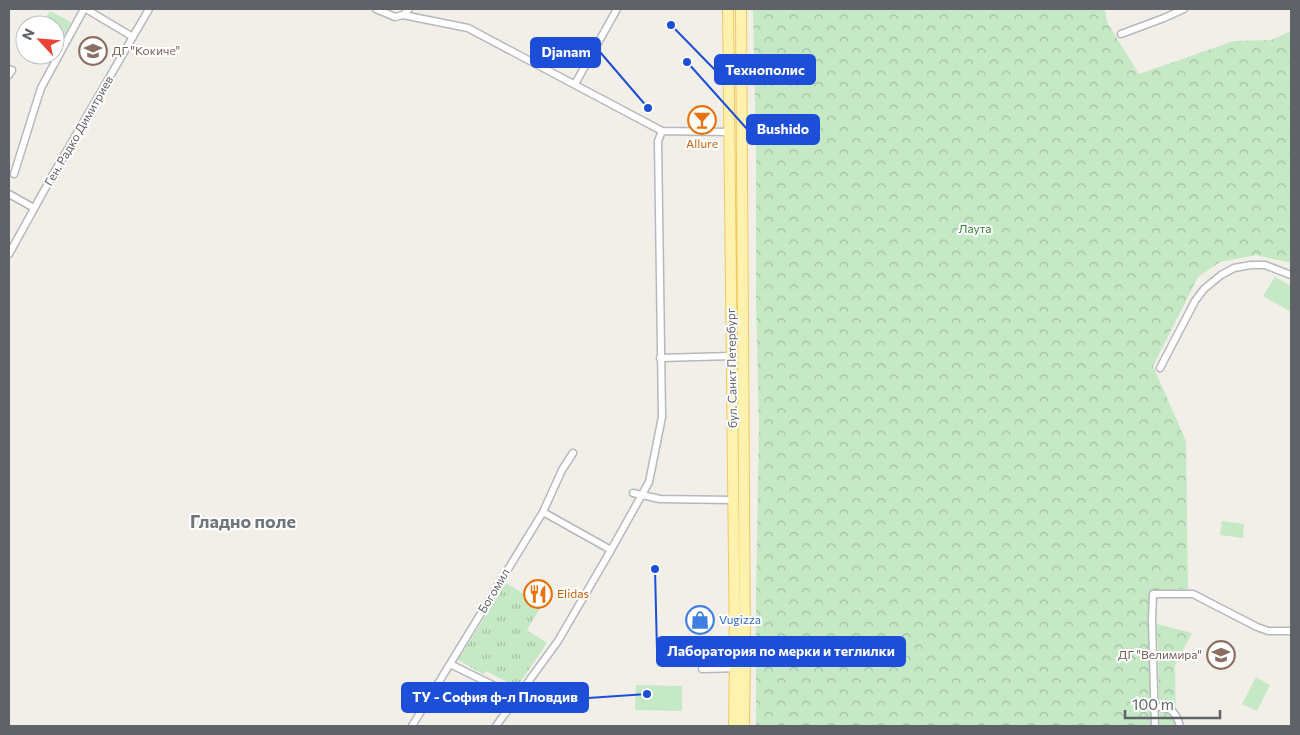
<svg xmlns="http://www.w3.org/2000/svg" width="1300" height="735" font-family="Commissioner,sans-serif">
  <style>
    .grass { fill: url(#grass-tufts) }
    .forest { fill: url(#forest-crowns) }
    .pitch { fill: #c5e8c5 }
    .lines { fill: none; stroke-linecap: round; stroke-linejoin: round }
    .street-casing { stroke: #b5b8bc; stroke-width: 9 }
    .primary-casing { stroke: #f2c960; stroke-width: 12 }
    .street { stroke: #fff; stroke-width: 6 }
    .primary { stroke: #fff2af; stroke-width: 10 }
    .labels { text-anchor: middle; stroke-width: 4; stroke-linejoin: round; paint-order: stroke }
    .education-label { font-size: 12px; fill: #785e54; stroke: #fff; text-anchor: start }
    .street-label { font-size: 12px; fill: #5f6368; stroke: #fff }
    .food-label { font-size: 12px; fill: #c56008; stroke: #fff }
    .park-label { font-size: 12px; fill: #348238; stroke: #fff }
    .shop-label { font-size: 12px; fill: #366cbe; stroke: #fff; text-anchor: start }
    .district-label { font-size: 18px; font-weight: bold; fill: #70757a; stroke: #fff }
    .leader { fill: none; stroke: #1d4ed8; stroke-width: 2 }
    .callout-dot { fill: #1d4ed8; stroke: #fff; stroke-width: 2 }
    .callout { fill: #1d4ed8; stroke: #1d4ed8; stroke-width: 2 }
    .callout-label { font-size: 14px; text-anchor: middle; font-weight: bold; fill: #fff }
  </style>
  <defs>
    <pattern id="grass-tufts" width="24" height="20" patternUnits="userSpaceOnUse" patternTransform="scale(1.25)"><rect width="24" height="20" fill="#c5e8c5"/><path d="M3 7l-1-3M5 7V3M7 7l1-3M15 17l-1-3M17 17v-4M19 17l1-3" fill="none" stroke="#a3c0a4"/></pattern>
    <pattern id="forest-crowns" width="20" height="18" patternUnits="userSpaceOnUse" patternTransform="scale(1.25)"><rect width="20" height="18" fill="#c5e8c5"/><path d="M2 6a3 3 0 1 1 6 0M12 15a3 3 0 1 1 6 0" fill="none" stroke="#a3c0a4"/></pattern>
  </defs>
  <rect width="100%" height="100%" fill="#f1efe8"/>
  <path class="grass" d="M 506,583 L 542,605 L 527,630 L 547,643 L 517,687 L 486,671 L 483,674 L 458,660 Z"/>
  <path class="forest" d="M 753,9 L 1105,9 L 1107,22 L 1139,74 L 1234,41 L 1271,40 L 1291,31 L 1291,263 L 1256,255 L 1220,262 L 1198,277 L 1153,366 L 1186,441 L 1188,589 L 1150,591 L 1151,726 L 756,726 L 756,598 L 759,424 L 756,302 L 756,146 Z
    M 1157,624 L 1192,633 L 1175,665 L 1176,726 L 1160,726 Z"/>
  <path class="pitch" d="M 50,11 L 71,22 L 55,53 L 55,25 L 42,25 Z
    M 1275,277 L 1291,286 L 1291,312 L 1263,296 Z
    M 1222,521 L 1244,524 L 1243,538 L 1220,535 Z
    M 1256,677 L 1270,685 L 1257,711 L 1242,704 Z
    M 636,685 L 682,686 L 682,711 L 635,710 Z"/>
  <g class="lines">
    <defs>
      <path id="street" d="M 86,9 L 133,37
        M 376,9 L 395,17 L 403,15 L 409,9
        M 403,15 L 468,28 L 662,131 L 729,132
        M 1121,34 L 1164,18 L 1184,9
        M 9,69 L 12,70 L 9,75
        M 575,84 L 617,9
        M 14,174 L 41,88 L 84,9
        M 9,194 L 34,208
        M 9,254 L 51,178 L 149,9
        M 660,358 L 732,356
        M 1160,368 L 1195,301 L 1204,289 L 1221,275 L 1234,268 L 1251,265 L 1265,265 L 1291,275
        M 633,493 L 660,499 L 733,500
        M 543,512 L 611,550
        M 450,664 L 517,697
        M 702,669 L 739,668
        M 1155,706 C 1171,709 1175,709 1180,726
        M 412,726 L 543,512 L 562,470 L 573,453
        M 496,726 L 558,641 L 611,550 L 649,482 L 662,417 L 658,141 L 662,131
        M 1155,726 L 1152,621 L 1153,594 L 1193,594 L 1257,627 L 1268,631 L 1291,631"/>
      <path id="primary" d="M 728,9 L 735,655 L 734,726
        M 741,9 L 745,655 L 744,726"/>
    </defs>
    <use href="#street" class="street-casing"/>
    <use href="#primary" class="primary-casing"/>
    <use href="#street" class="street"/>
    <use href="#primary" class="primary"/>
  </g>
  <defs>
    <symbol id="school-ring" viewBox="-11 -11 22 22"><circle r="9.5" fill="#fff" stroke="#8d6e63" stroke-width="1.5"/><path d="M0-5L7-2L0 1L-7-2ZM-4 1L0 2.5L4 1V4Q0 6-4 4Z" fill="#8d6e63"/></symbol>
    <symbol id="bar-ring" viewBox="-11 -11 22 22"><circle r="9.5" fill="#fff" stroke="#e8710a" stroke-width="1.5"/><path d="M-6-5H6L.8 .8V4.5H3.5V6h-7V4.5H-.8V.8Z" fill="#e8710a"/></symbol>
    <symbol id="restaurant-ring" viewBox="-11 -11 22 22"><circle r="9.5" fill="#fff" stroke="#e8710a" stroke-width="1.5"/><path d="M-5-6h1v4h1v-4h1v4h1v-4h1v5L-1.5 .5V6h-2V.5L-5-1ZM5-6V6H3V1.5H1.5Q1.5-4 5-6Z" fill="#e8710a"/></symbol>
    <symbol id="shop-ring" viewBox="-11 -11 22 22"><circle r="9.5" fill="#fff" stroke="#3f7fe0" stroke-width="1.5"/><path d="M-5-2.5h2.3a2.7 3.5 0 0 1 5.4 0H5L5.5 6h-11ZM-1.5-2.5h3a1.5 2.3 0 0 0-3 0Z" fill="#3f7fe0"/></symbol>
  </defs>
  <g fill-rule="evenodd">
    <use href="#school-ring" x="77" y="35" width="32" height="32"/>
    <use href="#bar-ring" x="686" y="104" width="32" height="32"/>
    <use href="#restaurant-ring" x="522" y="578" width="32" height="32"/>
    <use href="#shop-ring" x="684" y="604" width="32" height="32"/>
    <use href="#school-ring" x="1205" y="639" width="32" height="32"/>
  </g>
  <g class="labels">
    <g class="education-label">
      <text x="112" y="55">ДГ "Кокиче"</text>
      <text x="1202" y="659" text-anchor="end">ДГ "Велимира"</text>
    </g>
    <g class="street-label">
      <text transform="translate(79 131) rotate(-60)" y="4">Ген. Радко Димитриев</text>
      <text transform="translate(732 368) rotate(-91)" y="4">бул. Санкт Петербург</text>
      <text transform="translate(494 591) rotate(-59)" y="4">Богомил</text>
    </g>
    <g class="food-label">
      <text x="702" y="148">Allure</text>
      <text x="557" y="598" text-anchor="start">Elidas</text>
    </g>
    <g class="park-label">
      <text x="975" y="233">Лаута</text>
    </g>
    <g class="shop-label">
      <text x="719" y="624">Vugizza</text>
    </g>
    <g class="district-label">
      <text x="243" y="528">Гладно поле</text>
    </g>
  </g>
  <path class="leader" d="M648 108L600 52M671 25L715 70M687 62L747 129M655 569L657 651M647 694L588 698"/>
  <g class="callout-dot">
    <circle cx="648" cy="108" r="5"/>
    <circle cx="671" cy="25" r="5"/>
    <circle cx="687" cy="62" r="5"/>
    <circle cx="655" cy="569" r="5"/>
    <circle cx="647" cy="694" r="5"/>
  </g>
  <g class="callout">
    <rect x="531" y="38" width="69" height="29" rx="5"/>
    <rect x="715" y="55" width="100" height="29" rx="5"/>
    <rect x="747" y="115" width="72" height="29" rx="5"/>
    <rect x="657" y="637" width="248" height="29" rx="5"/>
    <rect x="402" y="683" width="186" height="29" rx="5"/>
  </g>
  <g class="callout-label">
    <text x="566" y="57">Djanam</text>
    <text x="765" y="75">Технополис</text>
    <text x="783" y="134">Bushido</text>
    <text x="781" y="656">Лаборатория по мерки и теглилки</text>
    <text x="495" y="702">ТУ - София ф-л Пловдив</text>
  </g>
  <rect width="1300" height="735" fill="none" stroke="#5f6368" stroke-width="20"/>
  <g transform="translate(40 40) rotate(296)"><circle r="24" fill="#ffffff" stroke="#bfc1c3"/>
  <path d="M0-4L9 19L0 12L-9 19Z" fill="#ea4335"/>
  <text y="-8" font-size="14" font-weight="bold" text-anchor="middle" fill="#5f6368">N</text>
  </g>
  <path d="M1125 710v8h95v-8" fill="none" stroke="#5f6368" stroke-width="2.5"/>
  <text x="1132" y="710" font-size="15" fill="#5f6368" stroke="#ffffff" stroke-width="4" paint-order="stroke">100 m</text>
</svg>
